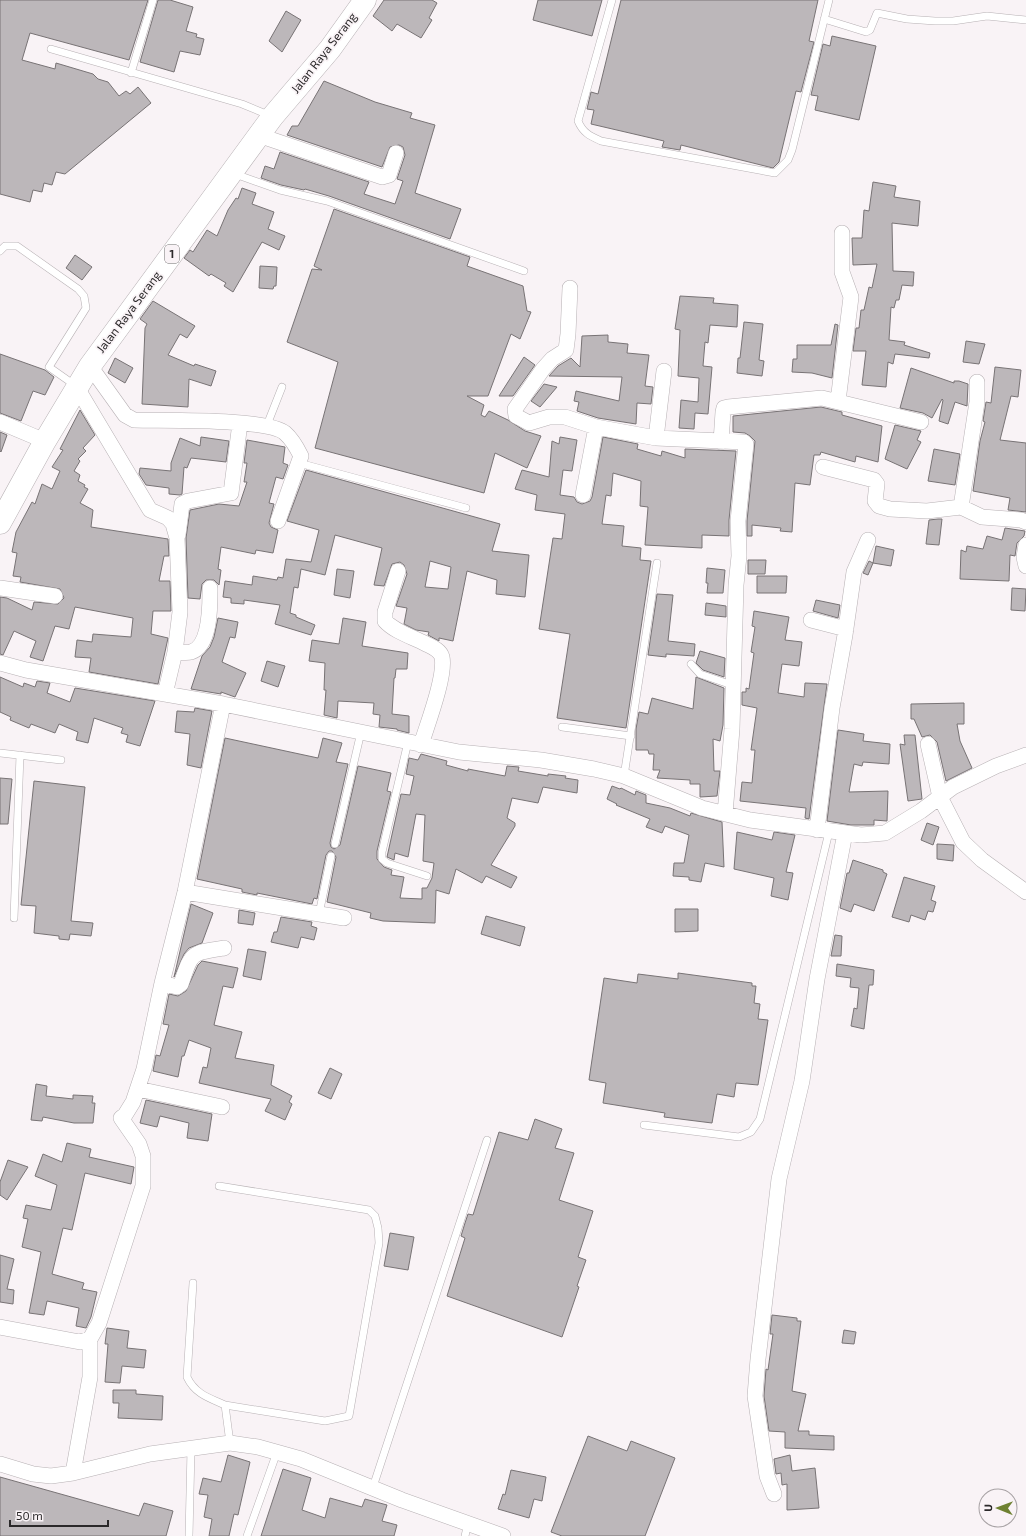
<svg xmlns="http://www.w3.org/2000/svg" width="1026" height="1536" font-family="'Exo 2',sans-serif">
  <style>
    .building { fill: #bcb7ba; stroke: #787375; fill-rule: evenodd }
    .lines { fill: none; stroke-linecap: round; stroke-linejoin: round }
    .service-casing { stroke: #b7b1b4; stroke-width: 8 }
    .minor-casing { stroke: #b7b1b4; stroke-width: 16 }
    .trunk-casing { stroke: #b7b1b4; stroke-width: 23 }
    .service { stroke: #fff; stroke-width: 7 }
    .minor { stroke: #fff; stroke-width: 15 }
    .trunk { stroke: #fff; stroke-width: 22 }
    .labels { text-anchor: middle; stroke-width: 3.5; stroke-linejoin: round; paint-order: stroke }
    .shield { fill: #f9f3f6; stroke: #696667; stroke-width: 1 }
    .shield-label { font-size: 11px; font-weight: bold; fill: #2b292a }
    .street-label { font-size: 12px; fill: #2b292a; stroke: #f9f3f6 }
  </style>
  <rect width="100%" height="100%" fill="#f9f3f6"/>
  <path class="building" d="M 0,0 L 148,0 L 129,60 L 30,33 L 22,60 L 55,69 L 56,63 L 93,74 L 98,79 L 108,82 L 119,96 L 126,91 L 130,94 L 138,87 L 151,103 L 65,174 L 56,172 L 52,185 L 44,183 L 42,192 L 33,190 L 30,202 L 0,194 Z
    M 158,0 L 170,0 L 193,7 L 186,31 L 197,34 L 196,37 L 204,39 L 200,55 L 180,51 L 174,72 L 140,62 Z
    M 384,0 L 432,0 L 437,3 L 429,18 L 432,20 L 421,38 L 397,24 L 392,31 L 373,16 Z
    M 538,0 L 602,0 L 592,36 L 533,20 Z
    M 621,0 L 818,0 L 809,41 L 814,42 L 801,92 L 796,91 L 779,162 L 773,168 L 681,145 L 680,150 L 662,147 L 664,141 L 591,124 L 594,110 L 587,109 L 591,92 L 598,94 Z
    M 286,11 L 301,20 L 282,52 L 269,41 Z
    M 832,36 L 876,46 L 859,120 L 815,110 L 818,96 L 811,95 L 823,44 L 830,46 Z
    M 324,81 L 375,102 L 412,113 L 410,118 L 435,125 L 415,193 L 461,209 L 450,239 L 329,196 L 305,189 L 304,190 L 281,185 L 261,178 L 265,166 L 274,169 L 280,152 L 369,182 L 364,194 L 395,204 L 403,181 L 397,179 L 405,155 L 403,147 L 399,145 L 390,147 L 382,167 L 287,135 L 292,126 L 298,126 Z
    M 873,182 L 896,186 L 894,197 L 920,201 L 918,226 L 892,223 L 893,271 L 914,272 L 913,286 L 902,285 L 899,300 L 896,300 L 894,308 L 891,307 L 889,340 L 905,342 L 904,345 L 930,353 L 929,358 L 895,354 L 893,364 L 888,362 L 886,387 L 862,385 L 866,351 L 853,351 L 856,328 L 859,328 L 861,310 L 864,310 L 869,287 L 872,288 L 877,264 L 853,265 L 852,238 L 862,238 L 864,210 L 869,211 Z
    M 242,188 L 256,193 L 252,204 L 274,212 L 268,229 L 285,236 L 279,250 L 262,242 L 233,292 L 224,286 L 226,283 L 211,274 L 209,276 L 184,258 L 190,250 L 193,252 L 207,230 L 217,236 L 228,210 L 236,198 L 238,199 Z
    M 334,209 L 470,257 L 467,266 L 523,286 L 527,311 L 531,312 L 520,339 L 511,334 L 488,396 L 467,396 L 484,405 L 481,415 L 485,417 L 489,411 L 508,420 L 525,431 L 541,436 L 527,468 L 495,453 L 484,493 L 315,448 L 338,362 L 287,342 L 312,269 L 322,270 L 314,266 Z
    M 75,255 L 92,267 L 82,280 L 66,268 Z
    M 260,266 L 277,267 L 276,286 L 274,286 L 273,289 L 259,288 Z
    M 680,296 L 714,298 L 713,303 L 738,305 L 737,327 L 710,325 L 708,343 L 705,342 L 703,366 L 712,367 L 708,414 L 695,413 L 694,429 L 679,428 L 681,400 L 698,402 L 699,378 L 678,376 L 680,330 L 675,329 Z
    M 153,301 L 195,326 L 187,338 L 180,334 L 168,355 L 194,366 L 195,364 L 216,371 L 211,386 L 189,379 L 188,407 L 142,404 L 145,328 L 147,324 L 140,319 Z
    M 744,322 L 763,324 L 759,360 L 764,361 L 762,376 L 737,373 L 738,358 L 740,358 Z
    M 835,324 L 838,325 L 832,378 L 812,373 L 792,372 L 793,359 L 797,359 L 797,345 L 831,345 Z
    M 608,335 L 608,342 L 628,344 L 627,353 L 649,355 L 645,386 L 653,387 L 651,404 L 637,403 L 636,424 L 598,418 L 577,411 L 579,402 L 574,401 L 576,391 L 619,401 L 622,377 L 549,376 L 558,366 L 571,358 L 580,367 L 582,336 Z
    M 966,341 L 985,344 L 979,364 L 963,362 Z
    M 0,354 L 45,370 L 54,377 L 45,395 L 33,391 L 21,421 L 0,413 Z
    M 524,357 L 535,365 L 513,396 L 499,396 Z
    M 115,358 L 133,368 L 125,383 L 108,373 Z
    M 995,367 L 1021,370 L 1018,397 L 1011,396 L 1000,440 L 1026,443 L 1026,512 L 1008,510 L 1010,498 L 973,491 L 980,441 L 985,422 L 983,421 L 986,402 L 991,403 Z
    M 911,368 L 954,383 L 954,381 L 959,381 L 968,384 L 967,406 L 955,402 L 948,424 L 939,421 L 943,400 L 942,399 L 932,418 L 923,413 L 900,408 Z
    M 544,384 L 557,387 L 540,407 L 531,401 Z
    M 821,407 L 842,412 L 842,415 L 882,426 L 878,462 L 856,456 L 855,462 L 821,452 L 820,455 L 814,455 L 810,485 L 795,483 L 792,532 L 780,531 L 781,528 L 752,525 L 752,536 L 747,536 L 747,521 L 755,441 L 750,436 L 745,433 L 733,432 L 733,416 Z
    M 80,410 L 95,435 L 83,448 L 86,451 L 78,459 L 80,461 L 74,471 L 80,475 L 78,481 L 85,485 L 84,487 L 88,489 L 80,503 L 93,510 L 91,527 L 168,539 L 169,556 L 164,556 L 159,581 L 170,581 L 171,611 L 153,611 L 151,634 L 168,638 L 158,684 L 89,672 L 91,658 L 75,657 L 77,640 L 92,642 L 93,634 L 131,637 L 133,618 L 75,607 L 69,629 L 55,626 L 43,661 L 30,657 L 36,641 L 14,631 L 3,655 L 0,654 L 0,597 L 7,598 L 32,610 L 34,602 L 58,604 L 64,598 L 60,589 L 20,582 L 21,577 L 13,576 L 17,553 L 12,552 L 16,532 L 32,502 L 35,504 L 42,484 L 52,489 L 60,471 L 52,467 L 63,450 L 60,449 Z
    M 895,425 L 921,431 L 917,440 L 921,442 L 907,469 L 885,459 Z
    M 0,432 L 7,435 L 1,452 L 0,451 Z
    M 201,437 L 229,441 L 226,462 L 191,458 L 187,468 L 184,467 L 182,494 L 180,495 L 169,494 L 169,488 L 146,485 L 139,474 L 140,468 L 171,471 L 171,463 L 180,438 L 200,446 Z
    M 560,437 L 577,440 L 572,471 L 563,470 L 560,495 L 574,497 L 577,502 L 582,504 L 590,501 L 592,497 L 603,437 L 638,444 L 637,449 L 661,456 L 662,451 L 685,458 L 685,449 L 736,451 L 729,520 L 729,536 L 702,535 L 702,548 L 645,545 L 648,507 L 640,506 L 641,481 L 613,473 L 611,496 L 606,495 L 602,524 L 624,526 L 622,546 L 641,548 L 640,560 L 651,561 L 626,728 L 557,718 L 570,634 L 539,629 L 553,538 L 562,539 L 565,514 L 535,510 L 537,495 L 515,489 L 522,470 L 549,477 L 552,441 L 559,444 Z
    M 247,440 L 285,447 L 283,463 L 288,465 L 283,479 L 276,477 L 269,503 L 274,504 L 269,523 L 271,527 L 278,530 L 273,553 L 256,550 L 255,554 L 221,547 L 218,569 L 221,570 L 219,585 L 214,580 L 206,580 L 202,584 L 200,599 L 188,598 L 186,538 L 190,510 L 219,504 L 239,506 L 247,482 L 244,482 L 247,463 L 244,463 Z
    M 934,449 L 960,454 L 955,485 L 928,481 Z
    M 306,470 L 500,524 L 492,551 L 529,555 L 525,597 L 496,594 L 497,580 L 467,571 L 453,641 L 439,638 L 439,641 L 428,635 L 429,632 L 416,630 L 404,624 L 407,608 L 396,606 L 407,574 L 404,565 L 400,562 L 392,564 L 384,586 L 374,585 L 382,548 L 335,535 L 325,575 L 301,569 L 298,588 L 294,587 L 290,613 L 296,615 L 296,617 L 315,625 L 311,635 L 275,624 L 280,605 L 244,600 L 244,604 L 231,603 L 231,598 L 223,597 L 225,581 L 252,585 L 253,576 L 277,580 L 278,577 L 283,578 L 286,559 L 311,562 L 319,530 L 287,521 ZM 430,561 L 451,567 L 448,589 L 425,587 Z
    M 938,519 L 942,519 L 939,545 L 926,544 L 929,520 Z
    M 1005,528 L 1025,531 L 1024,536 L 1017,543 L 1015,556 L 1010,555 L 1009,581 L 960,579 L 961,550 L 966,552 L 967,546 L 983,549 L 987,536 L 1002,540 Z
    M 876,546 L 894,550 L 891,566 L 873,563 Z
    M 748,560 L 766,560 L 765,574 L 748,574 Z
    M 869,561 L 873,563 L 868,575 L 863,573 Z
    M 707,568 L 725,570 L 723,593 L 707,593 L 708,583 L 706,583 Z
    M 337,569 L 354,571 L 350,598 L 334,595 Z
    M 757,576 L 787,576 L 786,593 L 757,593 Z
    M 1012,588 L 1026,589 L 1025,611 L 1011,610 Z
    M 657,594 L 673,595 L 668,641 L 695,644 L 694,656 L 666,654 L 666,657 L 648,655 Z
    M 816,600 L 840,605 L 838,618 L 813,611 Z
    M 706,603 L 726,606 L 726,617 L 705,615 Z
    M 754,611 L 789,617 L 785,640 L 802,642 L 799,666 L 782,664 L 778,693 L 804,697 L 805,683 L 827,684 L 809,819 L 805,818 L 806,808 L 740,801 L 742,782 L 752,783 L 755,750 L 751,750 L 757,708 L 742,705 L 742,692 L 746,692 L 746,688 L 749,689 L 754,653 L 751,652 L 755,627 L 752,626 Z
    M 218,618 L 238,622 L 235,638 L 230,637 L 222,662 L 246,673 L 235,697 L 221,692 L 221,694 L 191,689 L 202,656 L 210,647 L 214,637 Z
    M 343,618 L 366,622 L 362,646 L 408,653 L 407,669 L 396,669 L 395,678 L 394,678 L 392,714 L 409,716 L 409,733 L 397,730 L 397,729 L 379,727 L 380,715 L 373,714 L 374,703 L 338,701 L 337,718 L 324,715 L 326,690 L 324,690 L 325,663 L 309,661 L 312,640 L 339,644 Z
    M 700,651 L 725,658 L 724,677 L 703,670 L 696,663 Z
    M 267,661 L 285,666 L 278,687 L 261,681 Z
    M 0,677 L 23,687 L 24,683 L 35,687 L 37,681 L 50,683 L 47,693 L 70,702 L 75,688 L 155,701 L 140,746 L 126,742 L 128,735 L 121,733 L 123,728 L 94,718 L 88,743 L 76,740 L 78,732 L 59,724 L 55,733 L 31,724 L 29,728 L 10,720 L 11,717 L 0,712 Z
    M 696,677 L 724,688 L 723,725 L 720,741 L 713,739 L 714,771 L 720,771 L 717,796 L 700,797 L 700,784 L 690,784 L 690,780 L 657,778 L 660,770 L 653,770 L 654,754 L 649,754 L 648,750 L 636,750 L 636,729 L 639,712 L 648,714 L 652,698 L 693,709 Z
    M 964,703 L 964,724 L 957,724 L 960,741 L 972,768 L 946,781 L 937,742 L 930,735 L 922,737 L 914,719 L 911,719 L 911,704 Z
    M 195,708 L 212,711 L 201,768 L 187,765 L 190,734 L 175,732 L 177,711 L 194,712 Z
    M 838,730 L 864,734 L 863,741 L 890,744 L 889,764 L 863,762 L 862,766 L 854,764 L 849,792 L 888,791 L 887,821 L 874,820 L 874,825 L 851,825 L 827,821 Z
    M 904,735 L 915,735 L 922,799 L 908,801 L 900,744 L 905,745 Z
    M 225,738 L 318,758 L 323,738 L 342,743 L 336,762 L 348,764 L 330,843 L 331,847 L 334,849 L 340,845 L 358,766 L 391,773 L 387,791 L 391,792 L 377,851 L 377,859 L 384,867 L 392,870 L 391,875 L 404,877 L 400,898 L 422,899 L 422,888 L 427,888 L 432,878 L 434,863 L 423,861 L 425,815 L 416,814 L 408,857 L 395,853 L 394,860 L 387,857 L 401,794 L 410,795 L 414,776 L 406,774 L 409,758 L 418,760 L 421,754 L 447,761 L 446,765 L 468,771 L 468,769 L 505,776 L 507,766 L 519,767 L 518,771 L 548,776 L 548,774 L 566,776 L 565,778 L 578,780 L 577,793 L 543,787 L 538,803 L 512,798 L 507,818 L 515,823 L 515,826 L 491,865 L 517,877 L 511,888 L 486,876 L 482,883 L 456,869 L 449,894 L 436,890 L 435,923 L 383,921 L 370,918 L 371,913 L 327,902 L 336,857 L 332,851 L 329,851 L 326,855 L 317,899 L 314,898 L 312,904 L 257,893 L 257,895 L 242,892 L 242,889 L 197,879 Z
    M 0,778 L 12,779 L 8,824 L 0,824 Z
    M 34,781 L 85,787 L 71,921 L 93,923 L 91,936 L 70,934 L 69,940 L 59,939 L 59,936 L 34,933 L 36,906 L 21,905 Z
    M 612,786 L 620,789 L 621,788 L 635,795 L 636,791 L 646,795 L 646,803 L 670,808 L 690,816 L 691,813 L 722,822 L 724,867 L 705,863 L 701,882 L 689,880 L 689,877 L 673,876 L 674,863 L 684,863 L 689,835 L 665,826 L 662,833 L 646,827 L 650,819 L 616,805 L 617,804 L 607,799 Z
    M 927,823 L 939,827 L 933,845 L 921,840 Z
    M 737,832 L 772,840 L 774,832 L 795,835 L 786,872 L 793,873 L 788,900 L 771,896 L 774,878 L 734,869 Z
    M 937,844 L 954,845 L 953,861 L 937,859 Z
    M 853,860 L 883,870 L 883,872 L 887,874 L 874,911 L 854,904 L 851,912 L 840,908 L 847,873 L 849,873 Z
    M 904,877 L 935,886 L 931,900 L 936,902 L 933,912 L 928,911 L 925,920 L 911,915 L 909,922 L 892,917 Z
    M 191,904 L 213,913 L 202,943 L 189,948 L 184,954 L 174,977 Z
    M 675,909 L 698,909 L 698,931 L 675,932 Z
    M 239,910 L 255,913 L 253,925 L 238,923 Z
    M 486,916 L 525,927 L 520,946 L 481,934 Z
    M 281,917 L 312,922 L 311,926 L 317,928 L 314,940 L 301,937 L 298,948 L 271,942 L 274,932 L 277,932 Z
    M 835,935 L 842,936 L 841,956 L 831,956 Z
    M 248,949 L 266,952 L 261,980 L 243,976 Z
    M 202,961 L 238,968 L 233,988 L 223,986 L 214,1025 L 242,1032 L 235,1058 L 274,1065 L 271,1085 L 292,1096 L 289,1102 L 292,1104 L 285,1120 L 265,1111 L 271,1099 L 199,1083 L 203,1067 L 207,1068 L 211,1048 L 189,1040 L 184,1056 L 182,1056 L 178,1077 L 153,1071 L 156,1055 L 160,1056 L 169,1025 L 163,1024 L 169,994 L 178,996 L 186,991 L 198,965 Z
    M 837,964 L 874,970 L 873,985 L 869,985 L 864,1029 L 851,1026 L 854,1008 L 857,1009 L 859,988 L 850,987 L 851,978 L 836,976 Z
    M 678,973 L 752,983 L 752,986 L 756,986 L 754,1003 L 760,1004 L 758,1019 L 768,1020 L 758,1085 L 736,1083 L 734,1097 L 717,1094 L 712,1123 L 664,1117 L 665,1113 L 603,1103 L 606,1083 L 589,1080 L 604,978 L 637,983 L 638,974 L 678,979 Z
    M 330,1068 L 342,1074 L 331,1099 L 318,1093 Z
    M 36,1084 L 47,1086 L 46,1096 L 73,1099 L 73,1095 L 93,1096 L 92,1103 L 95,1103 L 93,1123 L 74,1123 L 43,1117 L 42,1121 L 31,1120 Z
    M 146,1100 L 212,1114 L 208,1141 L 187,1138 L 189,1123 L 160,1116 L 157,1127 L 140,1123 Z
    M 535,1119 L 562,1129 L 555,1148 L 574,1153 L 559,1200 L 593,1211 L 578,1257 L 586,1260 L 577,1286 L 579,1287 L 562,1337 L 447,1296 L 465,1238 L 461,1236 L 465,1223 L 468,1214 L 473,1215 L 499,1132 L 528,1140 Z
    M 67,1143 L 91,1149 L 89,1157 L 134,1167 L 131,1184 L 85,1173 L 72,1230 L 63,1228 L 52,1274 L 84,1283 L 82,1289 L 97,1292 L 91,1317 L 86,1328 L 76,1326 L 79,1308 L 47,1301 L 44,1315 L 29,1313 L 41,1252 L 22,1247 L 28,1219 L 23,1218 L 26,1205 L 51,1210 L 57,1185 L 35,1176 L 43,1154 L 62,1162 Z
    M 8,1160 L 28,1167 L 7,1200 L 0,1195 L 0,1182 Z
    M 390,1233 L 414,1237 L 408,1270 L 384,1266 Z
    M 0,1255 L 14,1259 L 7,1289 L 14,1290 L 13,1304 L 0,1302 Z
    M 772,1315 L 797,1318 L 797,1321 L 801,1321 L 792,1391 L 806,1394 L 798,1431 L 809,1431 L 809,1435 L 834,1436 L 834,1450 L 785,1448 L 785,1432 L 769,1431 L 764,1396 L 766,1369 L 768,1370 L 773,1334 L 770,1334 Z
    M 107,1328 L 129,1331 L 127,1348 L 146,1350 L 144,1368 L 122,1366 L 120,1383 L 105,1382 L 108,1344 L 105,1344 Z
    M 844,1330 L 856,1332 L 854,1344 L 842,1343 Z
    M 113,1390 L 136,1390 L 136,1394 L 163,1396 L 162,1420 L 118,1418 L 119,1403 L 113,1403 Z
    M 588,1436 L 627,1451 L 631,1441 L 675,1458 L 645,1536 L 562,1536 L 551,1532 Z
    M 228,1455 L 250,1462 L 238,1515 L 234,1514 L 229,1536 L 209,1536 L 212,1519 L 204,1517 L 208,1495 L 199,1494 L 203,1478 L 221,1482 Z
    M 790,1455 L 792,1471 L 815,1468 L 819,1508 L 787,1510 L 787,1484 L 782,1485 L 781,1473 L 776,1474 L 774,1459 Z
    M 283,1469 L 311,1478 L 302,1510 L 325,1518 L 330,1498 L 362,1507 L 365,1499 L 387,1505 L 382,1521 L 397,1525 L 394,1536 L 261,1536 Z
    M 511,1470 L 546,1477 L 542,1501 L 534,1499 L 529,1518 L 498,1509 L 503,1494 L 505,1495 Z
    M 0,1477 L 139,1516 L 144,1503 L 173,1511 L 166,1536 L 0,1536 Z"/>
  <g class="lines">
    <defs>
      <path id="service" d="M 612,0 L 578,121 C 583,133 590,136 601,141 L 775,173 L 788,160 L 792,150 L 829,0
        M 824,19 L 866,32 L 870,30 L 877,13 L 907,19 L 935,21 L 953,21 L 987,16 L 1026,20
        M 51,49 L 242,104 L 271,116
        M 131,73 L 153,0
        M 235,174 L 280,190 L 327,201 L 524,271
        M 0,251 L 5,246 L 17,246 L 78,289 L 84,296 L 86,308 L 49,367 L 76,386
        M 267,425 L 282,387
        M 299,463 L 466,508
        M 691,664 L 700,674 L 732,685
        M 562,727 L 631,736
        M 408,742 L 382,852 L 382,859 L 387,863 L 427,876
        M 0,753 L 61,760
        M 624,776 L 657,563
        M 335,844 L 361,732
        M 319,914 L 331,856
        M 14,918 L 20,755
        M 644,1125 L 739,1137 L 751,1132 L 760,1119 L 829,832
        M 219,1186 L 369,1210 L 375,1216 L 378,1228 L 379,1243 L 349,1416 L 325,1421 L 225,1405
        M 193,1283 L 187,1377 C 195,1394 209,1398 225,1405 L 230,1443
        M 373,1487 L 487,1140
        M 189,1536 L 191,1449
        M 247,1536 L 277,1452
        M 465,1536 L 468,1523"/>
      <path id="minor" d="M 261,136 L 382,177 L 389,175 L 396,153
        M 570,288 L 568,334 L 566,350 L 552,359 L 543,369 L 515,409 L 516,416 L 529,423 L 549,417 L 565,417 L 596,427 L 656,438 L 744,442 L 746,444 L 738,521 L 739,556 L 736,585 L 732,729 L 725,814
        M 90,366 L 125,415 L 134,420 C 163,421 267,418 285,433 C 292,439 297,448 301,456 L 278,521
        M 76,386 L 150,510 L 168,518 L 173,524 L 177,538 L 180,612 L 175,652 L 165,694
        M 838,401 L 851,297 L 842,272 L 842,233
        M 0,422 L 45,441
        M 656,438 L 664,371
        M 721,442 L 723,412 L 724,408 L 728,407 L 822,398 L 921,422
        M 823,467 L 874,480 L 877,484 L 875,501 L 879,506 L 890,509 L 927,511 L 961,507 L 982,517 L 1021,520 L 1026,522
        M 583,495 L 596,427
        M 961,507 L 977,402 L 977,382
        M 178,535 L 182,504 L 188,501 L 231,493 L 240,423
        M 1026,545 L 1024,557 L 1026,566
        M 398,571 L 385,612 L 385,621 C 395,632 413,637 426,644 C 432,647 440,650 442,657 C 446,676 427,725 421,745
        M 0,588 L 55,596
        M 811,620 L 846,629
        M 175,652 C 180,652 187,653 191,652 C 211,646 210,604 210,588
        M 0,663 L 26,670 L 223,704 L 459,752 L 541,760 L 594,769 L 624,776 L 702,808 L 750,820 L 861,835 L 885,833 L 921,811 L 953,787 L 996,766 L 1026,755
        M 928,744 L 940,797 L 963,842 L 982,860 L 1026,892
        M 817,830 L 832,708 L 845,635 L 854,572 L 868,540
        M 185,892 L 344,918
        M 162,983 L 177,987 L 181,984 C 192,952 190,953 224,948
        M 138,1089 L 222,1107
        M 0,1327 L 80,1342 L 90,1339 L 99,1323 L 143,1186 L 143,1156 L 139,1144 L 121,1118 L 125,1115 L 133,1102 L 144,1069 L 162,983 L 185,892 L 223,704
        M 0,1464 L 33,1474 L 51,1476 L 73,1473 L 150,1454 L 230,1443 L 258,1447 L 301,1459 L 402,1500 L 503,1536
        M 73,1473 L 90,1377 L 90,1339
        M 774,1494 L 767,1476 L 755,1396 L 758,1359 L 779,1179 L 802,1081 L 817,979 L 845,833"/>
      <path id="trunk" d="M 0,523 L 45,441 L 90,366 L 273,116 L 330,49 L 365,0"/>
    </defs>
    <use href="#service" class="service-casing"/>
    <use href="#minor" class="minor-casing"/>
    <use href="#trunk" class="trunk-casing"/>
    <use href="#service" class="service"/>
    <use href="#minor" class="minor"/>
    <use href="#trunk" class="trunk"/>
  </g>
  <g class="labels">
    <rect class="shield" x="165" y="245" width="14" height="18" rx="3"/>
    <g class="shield-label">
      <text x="172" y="258">1</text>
    </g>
    <g class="street-label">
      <text transform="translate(324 53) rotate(-52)" y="4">Jalan Raya Serang</text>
      <text transform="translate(129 312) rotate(-53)" y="4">Jalan Raya Serang</text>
    </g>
  </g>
  <g transform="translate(998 1508) rotate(271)"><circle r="19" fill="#f9f3f6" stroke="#a7a2a4"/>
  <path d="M0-3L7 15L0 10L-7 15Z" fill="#6e8131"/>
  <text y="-6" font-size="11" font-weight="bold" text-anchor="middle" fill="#2b292a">U</text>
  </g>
  <path d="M10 1520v6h98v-6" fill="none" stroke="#2b292a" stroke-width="2"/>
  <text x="16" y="1520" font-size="12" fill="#2b292a" stroke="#f9f3f6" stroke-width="3" paint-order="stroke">50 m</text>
</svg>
